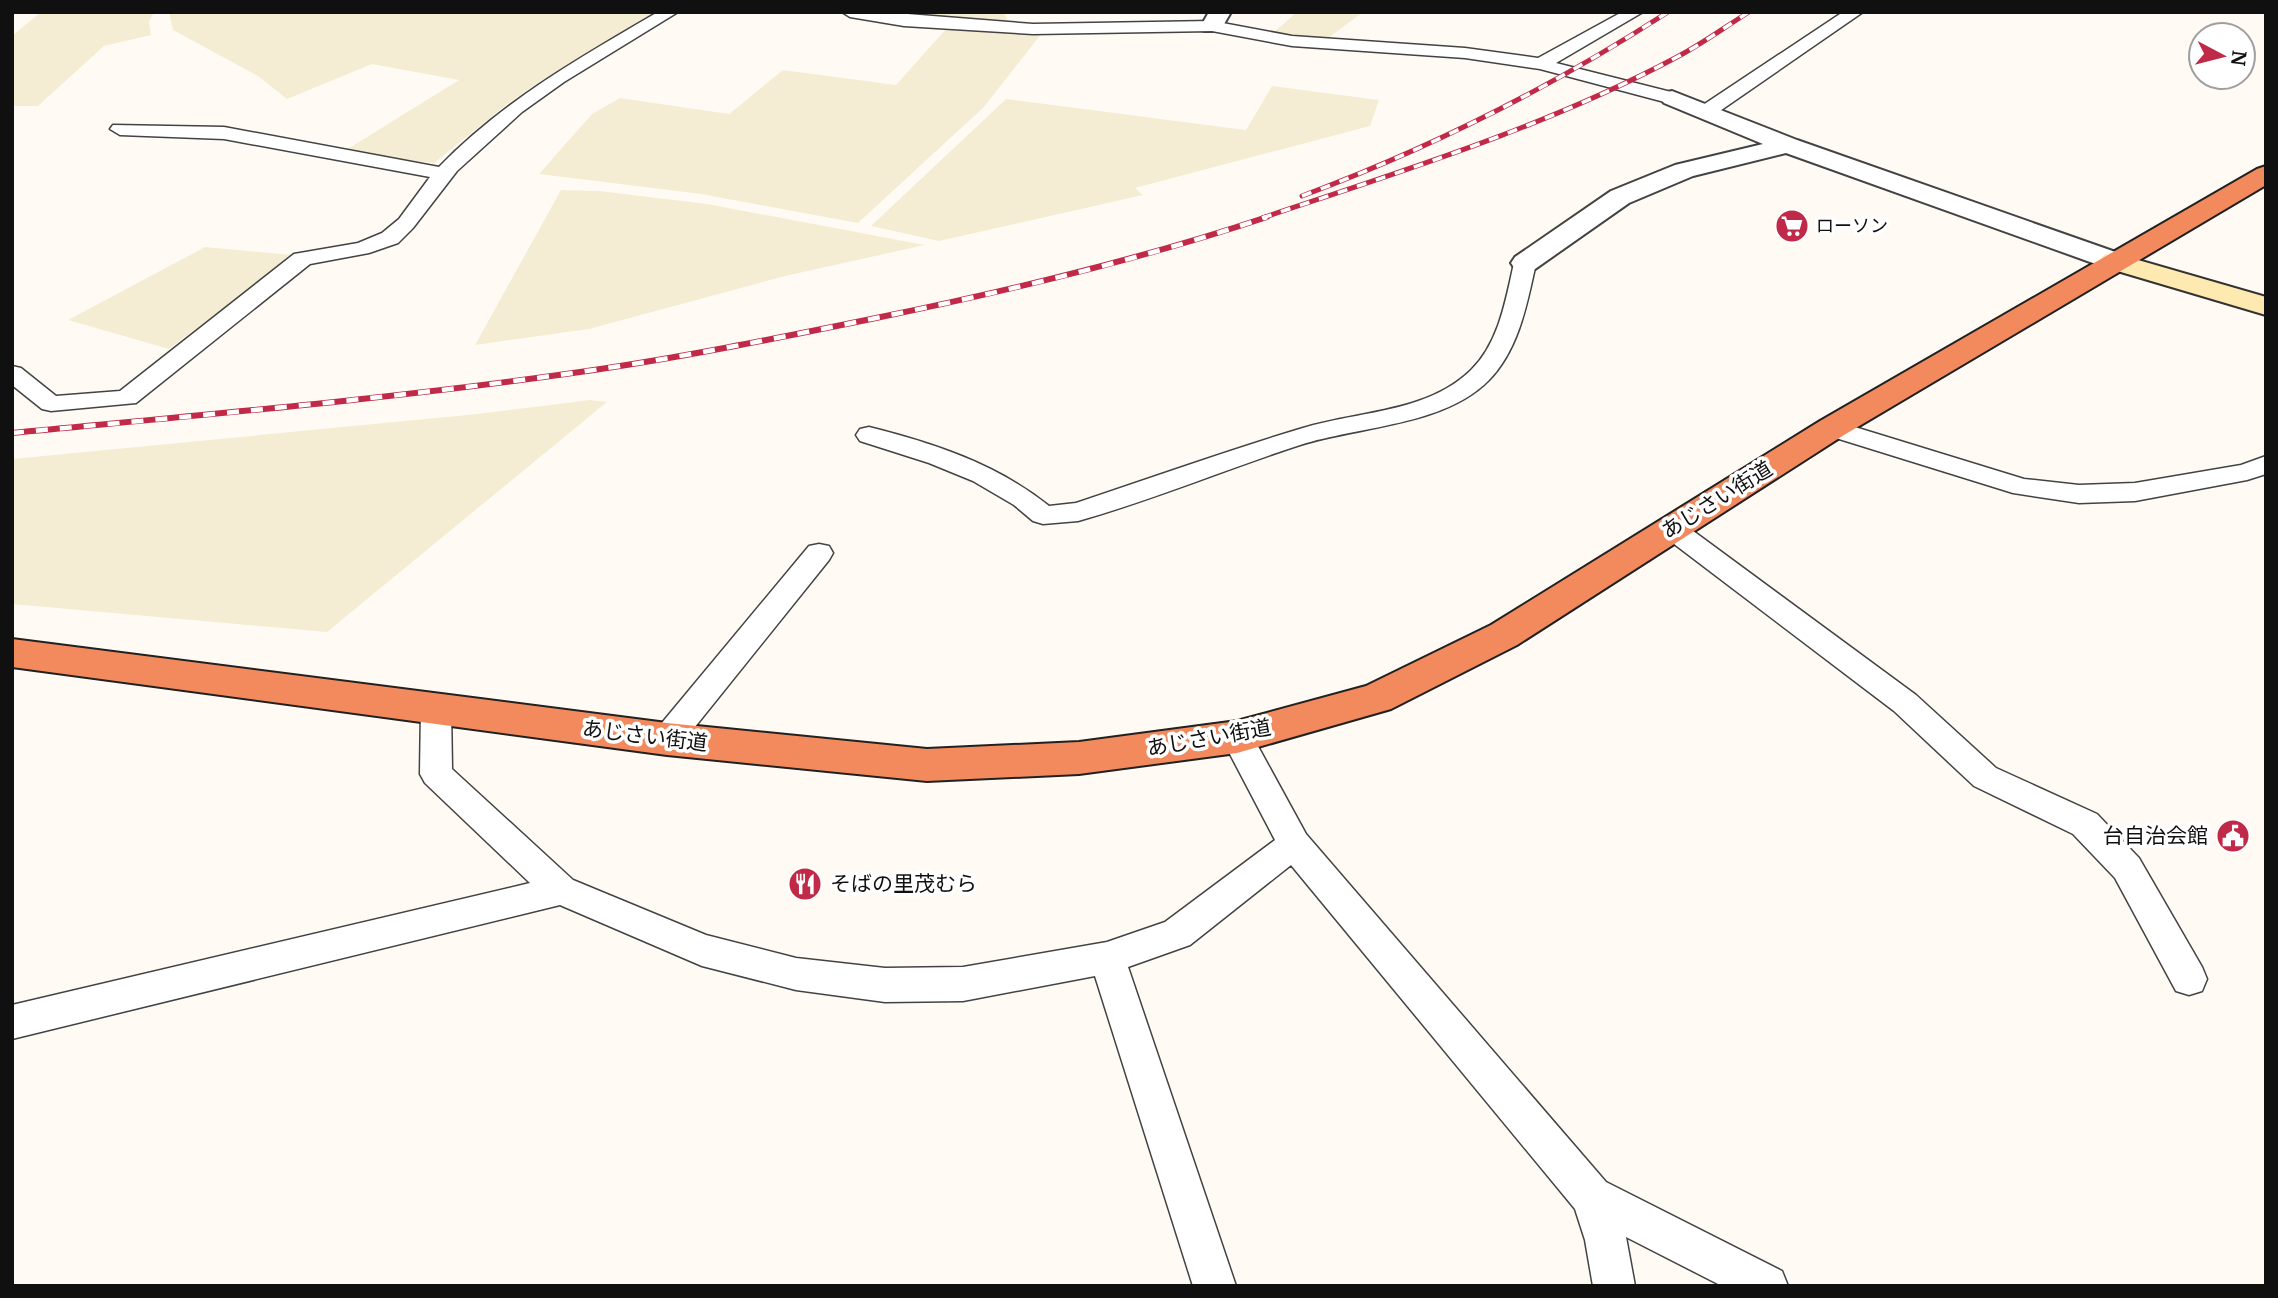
<svg xmlns="http://www.w3.org/2000/svg" width="2278" height="1298" font-family="Merriweather,'Noto Sans JP',serif">
  <style>
    .farmland { fill: #f5edd3 }
    .lines { fill: none; stroke-linecap: round; stroke-linejoin: round }
    .lane-casing { stroke: #434343; stroke-width: 3 }
    .street-casing { stroke: #434343; stroke-width: 4 }
    .secondary-casing { stroke: #323232; stroke-width: 4 }
    .highway-casing { stroke: #212121; stroke-width: 4 }
    .lane { fill: #fff; fill-rule: evenodd }
    .street { fill: #fff; fill-rule: evenodd }
    .secondary { fill: #fee9b0; fill-rule: evenodd }
    .highway { fill: #f28a5e; fill-rule: evenodd }
    .rail-far1-casing { stroke: #c02948; stroke-width: 5 }
    .rail-casing { stroke: #c02948; stroke-width: 6 }
    .rail-far1 { stroke: #fff; stroke-width: 3.5; stroke-dasharray: 10; stroke-linecap: butt }
    .rail { stroke: #fff; stroke-width: 4.5; stroke-dasharray: 12; stroke-linecap: butt }
    .labels { text-anchor: middle; stroke-width: 7; stroke-linejoin: round; paint-order: stroke }
    .far-poi-label { font-size: 18px; fill: #101010; stroke: #fff; text-anchor: start }
    .street-label { font-size: 21px; fill: #101010; stroke: #fff }
    .poi-label { font-size: 21px; fill: #101010; stroke: #fff; text-anchor: end }
  </style>
  <rect width="100%" height="100%" fill="#fffbf4"/>
  <path class="farmland" d="M 41,12 L 154,12 L 149,22 L 151,35 L 104,46 L 38,106 L 12,106 L 12,36 Z
    M 169,12 L 658,12 L 542,80 L 506,105 L 434,163 L 391,159 L 346,150 L 459,80 L 372,64 L 287,99 L 258,76 L 173,30 Z
    M 892,12 L 1004,12 L 1008,22 L 947,19 Z
    M 1297,12 L 1363,12 L 1327,39 L 1273,33 Z
    M 946,29 L 1042,33 L 983,108 L 858,223 L 701,194 L 539,174 L 592,114 L 620,98 L 729,114 L 783,70 L 896,85 Z
    M 1272,86 L 1379,100 L 1370,126 L 1135,188 L 1143,195 L 939,241 L 871,226 L 1006,99 L 1246,130 Z
    M 561,190 L 599,191 L 707,204 L 925,245 L 785,276 L 589,329 L 475,345 Z
    M 205,247 L 293,255 L 169,349 L 68,320 Z
    M 590,400 L 607,402 L 327,632 L 12,604 L 12,459 L 477,414 Z"/>
  <g class="lines">
    <defs>
      <path id="lane" d="M 658,12 L 678,12 L 564,82 L 522,112 L 457,171 L 413,228 L 398,243 L 369,253 L 310,264 L 136,403 L 51,411 L 42,409 L 12,385 L 12,366 L 21,368 L 56,396 L 120,391 L 294,254 L 358,243 L 382,233 L 399,219 L 430,177 L 224,139 L 120,135 L 110,129 L 113,125 L 224,127 L 439,167 C 503,101 579,58 658,12 Z
        M 842,12 L 882,12 L 1033,24 L 1212,21 L 1292,36 L 1465,48 L 1538,58 L 1622,12 L 1643,12 L 1556,63 L 1679,94 L 1681,98 L 1672,104 L 1540,69 L 1465,58 L 1292,46 L 1212,31 L 1033,34 L 904,26 L 850,17 Z
        M 1843,12 L 1863,12 L 1714,115 L 1700,115 L 1698,111 L 1700,107 Z
        M 1525,256 L 1533,258 L 1536,263 C 1527,304 1519,349 1489,380 C 1444,426 1359,426 1300,445 C 1226,469 1153,500 1078,521 L 1043,524 L 1033,521 L 1014,505 L 973,481 L 929,463 L 860,441 L 856,435 L 860,429 L 869,427 C 933,443 997,464 1049,506 L 1076,503 C 1151,478 1226,451 1303,428 C 1358,411 1427,413 1471,370 C 1499,343 1506,299 1514,263 L 1517,258 Z
        M 1832,420 L 2024,479 L 2079,485 L 2135,483 L 2241,465 L 2266,456 L 2266,474 L 2247,480 L 2135,501 L 2079,503 L 2013,493 L 1823,434 L 1819,428 L 1823,422 Z
        M 1671,519 L 1681,522 L 1916,695 L 1996,768 L 2097,814 L 2139,858 L 2202,967 L 2207,979 L 2202,991 L 2189,995 L 2176,991 L 2115,878 L 2073,834 L 1974,786 L 1894,711 L 1661,534 L 1657,528 L 1661,522 Z
        M 819,544 L 829,546 L 833,553 L 829,560 L 678,748 L 667,751 L 656,748 L 651,739 L 656,730 L 809,546 Z
        M 436,696 L 447,700 L 451,708 L 452,769 L 573,880 L 706,935 L 796,958 L 885,968 L 963,967 L 1107,942 L 1165,922 L 1275,840 L 1221,737 L 1226,728 L 1237,725 L 1248,728 L 1306,834 L 1606,1182 L 1782,1271 L 1788,1286 L 1722,1286 L 1626,1237 L 1635,1286 L 1593,1286 L 1585,1240 L 1575,1209 L 1291,865 L 1190,945 L 1128,967 L 1236,1286 L 1193,1286 L 1095,976 L 963,1001 L 885,1002 L 796,990 L 702,966 L 560,905 L 12,1039 L 12,1005 L 530,883 L 425,783 L 420,774 L 421,708 L 425,700 Z"/>
      <path id="street" d="M 1209,12 L 1231,12 L 1220,31 L 1204,31 L 1201,26 Z
        M 1672,91 L 1797,140 L 2124,255 L 2128,261 L 2124,267 L 2114,269 L 2104,267 L 1786,153 L 1693,176 L 1629,203 L 1535,269 L 1525,271 L 1515,269 L 1511,263 L 1515,257 L 1611,191 L 1675,165 L 1763,144 L 1664,103 L 1660,98 L 1664,93 Z"/>
      <path id="secondary" d="M 2114,253 L 2266,297 L 2266,315 L 2104,267 L 2100,261 L 2104,255 Z"/>
      <path id="highway" d="M 2266,166 L 2266,185 L 1844,435 L 1517,645 L 1391,709 L 1237,753 L 1079,774 L 927,781 L 667,755 L 12,667 L 12,639 L 667,723 L 927,749 L 1079,742 L 1237,721 L 1366,686 L 1491,625 L 1820,421 L 2257,169 Z"/>
    </defs>
    <use href="#lane" class="lane-casing"/>
    <use href="#street" class="street-casing"/>
    <use href="#secondary" class="secondary-casing"/>
    <use href="#highway" class="highway-casing"/>
    <use href="#lane" class="lane"/>
    <use href="#street" class="street"/>
    <use href="#secondary" class="secondary"/>
    <use href="#highway" class="highway"/>
    <defs>
      <path id="rail-far1" d="M 1302,196 C 1431,148 1552,87 1668,12
        M 1262,218 C 1402,171 1546,127 1677,57 C 1702,44 1725,27 1749,12"/>
      <path id="rail" d="M 12,433 C 201,415 391,399 580,372 C 679,358 778,338 876,318 C 1008,291 1139,260 1267,217"/>
    </defs>
    <use href="#rail-far1" class="rail-far1-casing"/>
    <use href="#rail" class="rail-casing"/>
    <use href="#rail-far1" class="rail-far1"/>
    <use href="#rail" class="rail"/>
  </g>
  <defs>
    <symbol id="supermarket-disc" viewBox="-11 -11 22 22"><circle r="9.5" fill="#c02948" stroke="#fff"/><path d="M-6-5.5h2.5l.6 2H6L4.5 2H-2.5L-4.4-4H-6ZM-1.5 3.2a1.3 1.3 0 1 0 .1 0ZM3 3.2a1.3 1.3 0 1 0 .1 0Z" fill="#fff"/></symbol>
    <symbol id="civic-disc" viewBox="-11 -11 22 22"><circle r="9.5" fill="#c02948" stroke="#fff"/><path d="M-.6-6.5H3V-4.5H.6V-3L4-1V1h2V6H-6V1h2V-1L-.6-3ZM-1.2 2.5V6h2.4V2.5Z" fill="#fff"/></symbol>
    <symbol id="restaurant-disc" viewBox="-11 -11 22 22"><circle r="9.5" fill="#c02948" stroke="#fff"/><path d="M-5-6h1v4h1v-4h1v4h1v-4h1v5L-1.5 .5V6h-2V.5L-5-1ZM5-6V6H3V1.5H1.5Q1.5-4 5-6Z" fill="#fff"/></symbol>
  </defs>
  <g fill-rule="evenodd">
    <use href="#supermarket-disc" x="1773" y="207" width="38" height="38"/>
    <use href="#civic-disc" x="2214" y="817" width="38" height="38"/>
    <use href="#restaurant-disc" x="786" y="865" width="38" height="38"/>
  </g>
  <g class="labels">
    <g class="far-poi-label">
      <text x="1816" y="232">ローソン</text>
    </g>
    <g class="street-label">
      <text transform="translate(1717 500) rotate(-32)" y="7">あじさい街道</text>
      <text transform="translate(645 736) rotate(7)" y="7">あじさい街道</text>
      <text transform="translate(1209 738) rotate(-10)" y="7">あじさい街道</text>
    </g>
    <g class="poi-label">
      <text x="2208" y="843">台自治会館</text>
      <text x="830" y="891" text-anchor="start">そばの里茂むら</text>
    </g>
  </g>
  <rect width="2278" height="1298" fill="none" stroke="#101010" stroke-width="28"/>
  <g transform="translate(2222 56) rotate(97)"><circle r="33" fill="#ffffff" stroke="#9f9f9f" stroke-width="2"/>
  <path d="M0-5L12 26L0 18L-12 26Z" fill="#c02948"/>
  <text y="-10" font-size="19" font-weight="bold" text-anchor="middle" fill="#101010">N</text>
  </g>
</svg>
